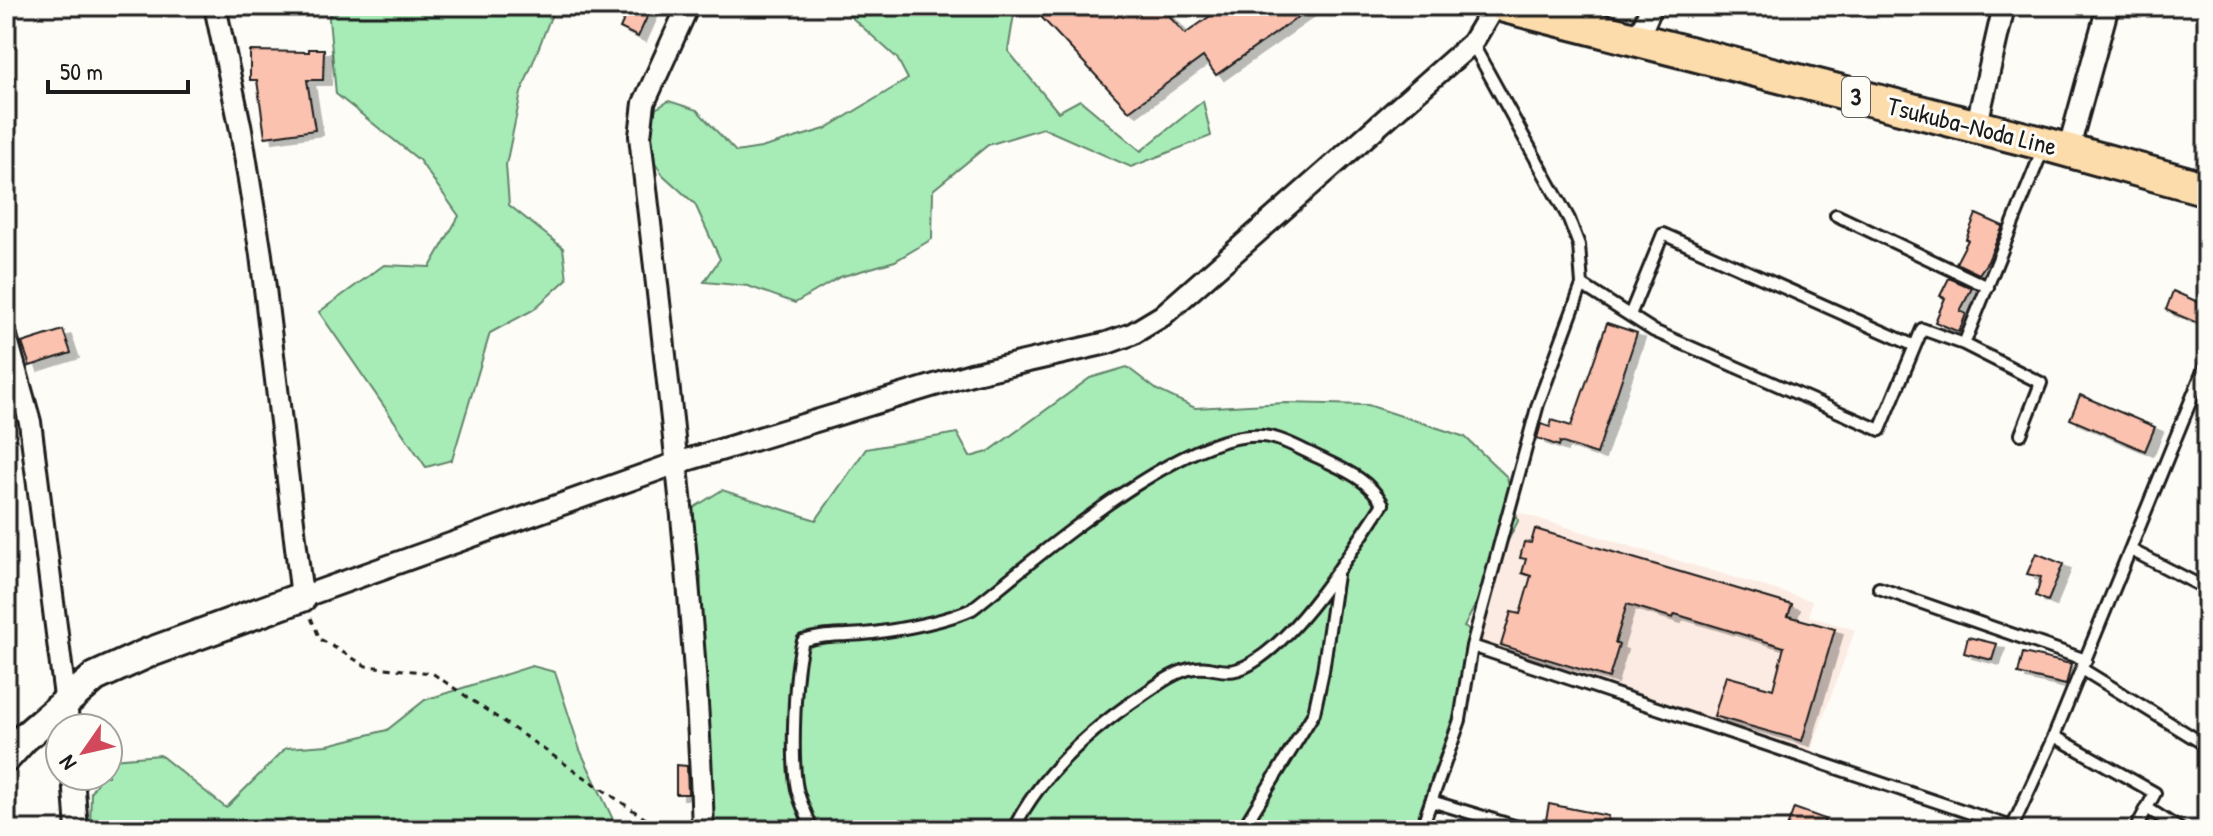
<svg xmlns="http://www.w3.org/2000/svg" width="2213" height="836" font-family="'Patrick Hand',sans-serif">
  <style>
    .built { fill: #fcebe2 }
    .green { fill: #a7ecb7; stroke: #62846a; stroke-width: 2 }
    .building { fill: #fbc2b0; stroke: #1c1c1c; stroke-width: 2; filter: url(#shadow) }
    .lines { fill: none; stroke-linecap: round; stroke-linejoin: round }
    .lane-casing { stroke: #1c1c1c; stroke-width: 16 }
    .street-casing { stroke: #1c1c1c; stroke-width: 26 }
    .secondary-casing { stroke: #1c1c1c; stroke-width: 34 }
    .primary-casing { stroke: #1c1c1c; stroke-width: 38 }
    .path { stroke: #1c1c1c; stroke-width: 3; stroke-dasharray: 6 6; stroke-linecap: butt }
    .lane { stroke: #fdfcf7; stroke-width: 10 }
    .street { stroke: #fdfcf7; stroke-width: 20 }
    .secondary { stroke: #fdfcf7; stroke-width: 28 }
    .primary { stroke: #fddcac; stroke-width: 32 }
    .labels { text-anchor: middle; stroke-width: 6; stroke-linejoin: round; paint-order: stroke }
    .shield { fill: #fdfcf7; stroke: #605f5e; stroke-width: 2 }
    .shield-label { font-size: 24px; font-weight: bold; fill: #1c1c1c }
    .street-label { font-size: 26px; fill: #1c1c1c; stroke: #fdfcf7 }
  </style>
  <defs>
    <filter id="shadow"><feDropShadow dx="8" dy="5" stdDeviation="0" flood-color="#0004"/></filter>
  </defs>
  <rect width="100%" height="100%" fill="#fdfcf7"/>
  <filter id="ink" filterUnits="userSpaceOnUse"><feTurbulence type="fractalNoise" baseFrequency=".0125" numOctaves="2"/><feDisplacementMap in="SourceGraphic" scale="16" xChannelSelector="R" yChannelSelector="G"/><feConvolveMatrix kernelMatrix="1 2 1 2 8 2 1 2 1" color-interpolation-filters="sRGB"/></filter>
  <g filter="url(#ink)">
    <path class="built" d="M 1513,511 L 1812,601 L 1809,616 L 1855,630 L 1809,756 L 1641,696 L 1479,644 L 1484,619 Z"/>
    <path class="green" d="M 331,6 L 555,6 L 521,93 L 506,165 L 509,205 L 563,248 L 567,279 L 533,310 L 490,333 L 452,460 L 426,467 L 319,312 L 384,265 L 430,267 L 459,216 L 419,160 L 336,94 L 329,19 Z
      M 839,6 L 1009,6 L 1014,14 L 1008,51 L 1058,112 L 1080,100 L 1141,151 L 1203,101 L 1211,136 L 1131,167 L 1043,128 L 988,145 L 933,190 L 932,239 L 895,261 L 840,277 L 795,303 L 748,286 L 704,282 L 720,259 L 695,204 L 663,175 L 630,124 L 669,101 L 697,110 L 736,152 L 761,148 L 825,129 L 908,79 L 897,58 Z
      M 1127,367 L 1157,390 L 1195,408 L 1286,403 L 1368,405 L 1465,437 L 1507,477 L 1518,521 L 1464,627 L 1470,630 L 1457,706 L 1413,830 L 711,830 L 699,637 L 701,576 L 679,517 L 722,490 L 816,520 L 866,449 L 957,433 L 970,457 L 988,452 L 1090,378 Z
      M 532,666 L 555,672 L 580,750 L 617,828 L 625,830 L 90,830 L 91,792 L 101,776 L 108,776 L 108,765 L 112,759 L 160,755 L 226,808 L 286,748 L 328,745 L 387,730 L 425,700 Z"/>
    <path class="building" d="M 630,6 L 652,6 L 638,37 L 620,28 Z
      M 1031,6 L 1160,6 L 1185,34 L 1224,6 L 1314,6 L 1216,75 L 1203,57 L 1129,111 Z
      M 309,49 L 324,49 L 323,80 L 307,80 L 315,130 L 265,137 L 257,80 L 250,80 L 250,51 L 309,52 Z
      M 1976,214 L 2003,226 L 1988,261 L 1979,274 L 1956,263 L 1968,240 L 1966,239 Z
      M 1949,278 L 1972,288 L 1960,311 L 1966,314 L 1959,332 L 1935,322 L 1945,298 L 1940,296 Z
      M 2173,291 L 2207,306 L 2207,327 L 2166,310 Z
      M 1607,323 L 1637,333 L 1597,454 L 1560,442 L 1559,446 L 1537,438 L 1541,424 L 1550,427 L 1552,420 L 1571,426 Z
      M 63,330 L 71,353 L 30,366 L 22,343 Z
      M 2080,395 L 2155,427 L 2145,451 L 2070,419 Z
      M 1535,529 L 1792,605 L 1788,616 L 1835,629 L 1802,741 L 1714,716 L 1726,676 L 1773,689 L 1784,647 L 1675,614 L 1673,618 L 1627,604 L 1615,643 L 1619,645 L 1609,678 L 1501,645 L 1511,612 L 1520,614 L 1531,576 L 1522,573 L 1526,559 L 1520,558 L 1524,542 L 1531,543 Z
      M 2036,553 L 2063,564 L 2048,601 L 2036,596 L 2041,577 L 2027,574 Z
      M 1968,637 L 1997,644 L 1992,660 L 1964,653 Z
      M 2023,653 L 2071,664 L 2066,685 L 2018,674 Z
      M 676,765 L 687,766 L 688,794 L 676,794 Z
      M 1549,804 L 1608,816 L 1606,830 L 1544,830 Z
      M 1794,808 L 1825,819 L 1821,830 L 1786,830 Z"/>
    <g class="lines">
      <defs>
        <path id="lane" d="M 1836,215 L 1988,287
          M 1582,285 L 1654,331 L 1880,430 L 1922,329 L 1964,344 L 2043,149
          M 1630,315 L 1663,234 L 1915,346
          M 1964,344 L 2041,383 L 2021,434
          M 2131,550 L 2207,589
          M 1879,588 L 2086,660
          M 1472,646 L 2012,827
          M 2082,669 L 2207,746
          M 2054,736 L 2155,793 L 2135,830
          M 1431,801 L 1527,830
          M 2147,808 L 2181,830
          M 812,830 C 808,816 800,803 797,789 C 791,760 794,670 803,641 C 819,636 830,636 847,635 C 880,634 942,623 972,609 C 1035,560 1184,428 1263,436 C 1283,438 1302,450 1320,458 C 1346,471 1367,478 1383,504 C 1352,550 1304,628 1258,659 C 1224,683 1217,662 1189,669 C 1171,674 1156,686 1141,696 C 1090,730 1040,775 1013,830
          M 1242,830 L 1314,713 L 1323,671 L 1337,575
          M 1421,830 L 1460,720 L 1472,646 L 1538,404 L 1582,285 L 1579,245 L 1569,219 L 1472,43
          M 2011,830 L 2054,736 L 2207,361"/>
        <path id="street" d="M 215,6 L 241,130 L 261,255 L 302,597 L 677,463 L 971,374 L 1107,343 L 1132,334 L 1162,316 L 1472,43 L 1494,6
          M 688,6 L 644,103 L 640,136 C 666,366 696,598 703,830
          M 1637,40 L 1652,6
          M 1976,128 L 2004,6
          M 2068,151 L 2108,6
          M 6,336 L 30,422 L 69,728
          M 73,776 L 77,830"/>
        <path id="secondary" d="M 6,758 L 24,738 L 95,677 L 148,653 L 302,597"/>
        <path id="primary" d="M 1505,6 L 2045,144 L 2207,189"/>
      </defs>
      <use href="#lane" class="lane-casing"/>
      <use href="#street" class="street-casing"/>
      <use href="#secondary" class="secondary-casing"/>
      <use href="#primary" class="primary-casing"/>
      <path class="path" d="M 311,618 L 320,639 L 366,666 L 432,673 L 662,830"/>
      <use href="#lane" class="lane"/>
      <use href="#street" class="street"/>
      <use href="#secondary" class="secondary"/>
      <use href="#primary" class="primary"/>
    </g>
  </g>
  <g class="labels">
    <rect class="shield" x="1842" y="77" width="28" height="40" rx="6"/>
    <g class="shield-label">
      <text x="1856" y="105">3</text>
    </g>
    <g class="street-label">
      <text transform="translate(1972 126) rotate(14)" y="9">Tsukuba-Noda Line</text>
    </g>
  </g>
  <rect width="2213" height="836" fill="none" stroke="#fdfcf7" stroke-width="32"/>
  <rect x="16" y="16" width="2181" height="804" fill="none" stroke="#1c1c1c" stroke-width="3" filter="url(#ink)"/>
  <g transform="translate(84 752) rotate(236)"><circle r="38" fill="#fdfcf7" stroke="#a3a29f" stroke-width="2"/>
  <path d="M0-6L14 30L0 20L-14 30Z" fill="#d1495b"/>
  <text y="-12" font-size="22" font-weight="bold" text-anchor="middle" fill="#1c1c1c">N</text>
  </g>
  <path d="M48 80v12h140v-12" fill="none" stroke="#1c1c1c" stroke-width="4"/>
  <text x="60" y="80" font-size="24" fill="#1c1c1c" stroke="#fdfcf7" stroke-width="6" paint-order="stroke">50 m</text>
</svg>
